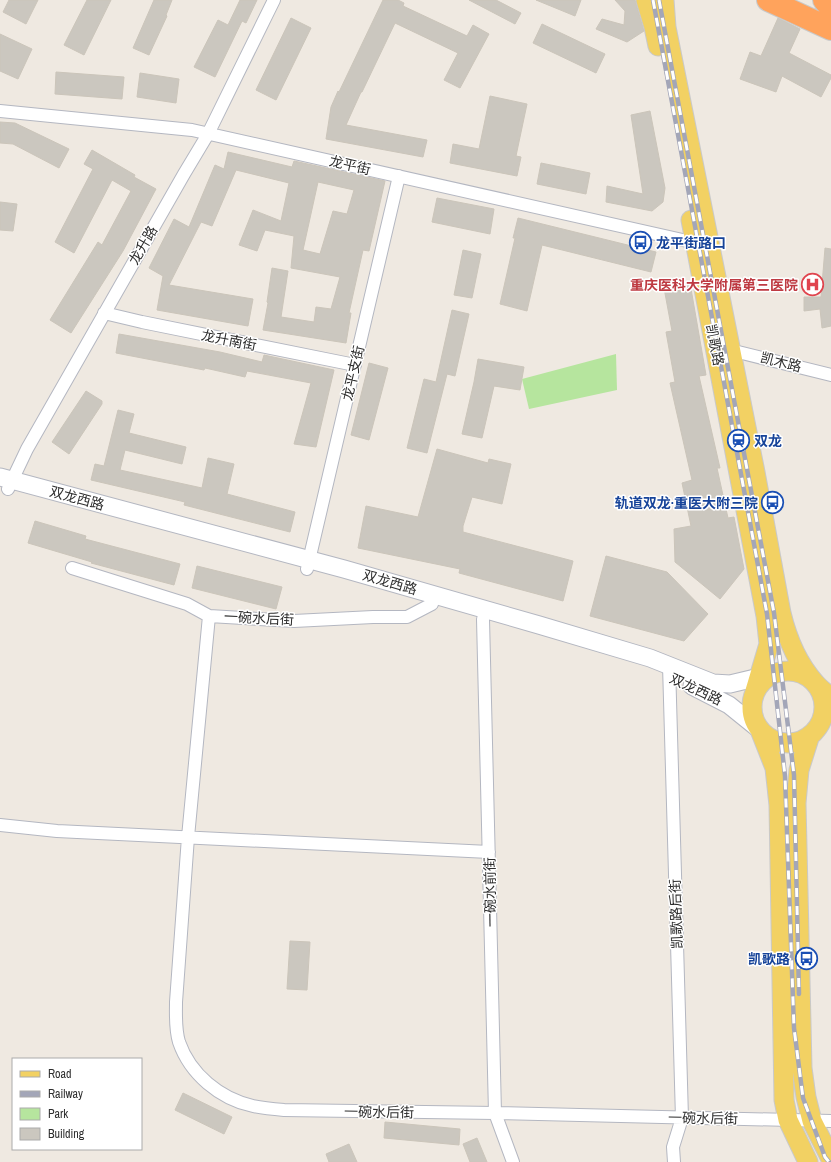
<svg xmlns="http://www.w3.org/2000/svg" width="831" height="1162" font-family="'Archivo Narrow','Noto Sans SC',sans-serif">
  <style>
    .green { fill: #b6e59e }
    .building { fill: #cbc7bf; stroke: #cbc5ba; fill-rule: evenodd }
    .lines { fill: none; stroke-linecap: round; stroke-linejoin: round }
    .street-casing { stroke: #b4b7c1; stroke-width: 14 }
    .secondary-casing { stroke: #b4b7c1; stroke-width: 19 }
    .primary-casing { stroke: #c9c9c9; stroke-width: 21 }
    .highway-casing { stroke: #c9c9c9; stroke-width: 24 }
    .street { stroke: #fff; stroke-width: 12 }
    .secondary { stroke: #fff; stroke-width: 17 }
    .primary { stroke: #f2d163; stroke-width: 19 }
    .highway { stroke: #ffa35c; stroke-width: 22 }
    .rail-casing { stroke: #a3a6b8; stroke-width: 4.5 }
    .rail { stroke: #fff; stroke-width: 3; stroke-dasharray: 9; stroke-linecap: butt }
    .labels { text-anchor: middle; stroke-width: 3; stroke-linejoin: round; paint-order: stroke }
    .street-label { font-size: 14px; fill: #2e2e2e; stroke: #fff }
    .transit-label { font-size: 14px; font-weight: bold; fill: #164399; stroke: #fff; text-anchor: start }
    .health-label { font-size: 14px; font-weight: bold; fill: #be3a42; stroke: #fff; text-anchor: end }
  </style>
  <rect width="100%" height="100%" fill="#efe9e1"/>
  <path class="green" d="M 616,354 L 617,390 L 529,409 L 522,379 Z"/>
  <path class="building" d="M 9,0 L 38,0 L 26,24 L 3,12 Z
    M 87,0 L 111,0 L 84,55 L 64,45 Z
    M 154,0 L 172,0 L 166,15 L 167,16 L 149,55 L 133,48 Z
    M 240,0 L 257,0 L 246,23 L 242,21 L 215,77 L 194,67 L 218,20 L 228,25 Z
    M 383,0 L 398,0 L 404,3 L 403,6 L 467,36 L 473,25 L 489,34 L 460,88 L 444,80 L 458,53 L 395,23 L 362,92 L 361,92 L 346,125 L 427,140 L 423,157 L 326,139 L 331,107 L 338,91 L 339,92 Z
    M 469,0 L 496,0 L 521,13 L 515,24 Z
    M 536,0 L 581,0 L 575,16 Z
    M 615,0 L 635,0 L 644,31 L 627,42 L 596,29 L 602,19 L 624,25 L 625,11 Z
    M 291,18 L 311,28 L 276,100 L 256,90 Z
    M 778,18 L 800,29 L 789,53 L 831,75 L 831,78 L 821,97 L 782,76 L 776,92 L 740,79 L 750,52 L 761,56 Z
    M 542,24 L 605,54 L 596,73 L 533,43 Z
    M 0,34 L 32,49 L 18,79 L 0,71 Z
    M 56,72 L 124,77 L 122,99 L 55,94 Z
    M 140,73 L 179,79 L 176,103 L 137,97 Z
    M 490,96 L 527,104 L 516,156 L 521,157 L 517,176 L 450,163 L 453,144 L 479,149 Z
    M 650,111 L 665,188 L 663,202 L 652,211 L 606,202 L 607,186 L 643,194 L 631,115 Z
    M 0,122 L 15,123 L 69,149 L 59,168 L 13,144 L 0,143 Z
    M 92,150 L 135,175 L 134,177 L 156,189 L 123,251 L 71,333 L 50,320 L 98,242 L 102,245 L 131,191 L 112,180 L 74,253 L 55,242 L 93,169 L 84,164 Z
    M 228,152 L 292,167 L 294,161 L 385,181 L 369,251 L 363,250 L 349,313 L 351,313 L 346,343 L 263,330 L 268,303 L 267,302 L 272,268 L 288,271 L 281,317 L 314,322 L 316,307 L 331,309 L 340,277 L 291,268 L 294,236 L 265,230 L 257,251 L 239,245 L 253,210 L 281,221 L 289,183 L 236,170 L 212,226 L 201,222 L 169,285 L 253,299 L 248,326 L 157,310 L 163,276 L 149,268 L 174,219 L 189,227 L 215,165 L 224,169 ZM 318,182 L 354,190 L 347,214 L 333,211 L 320,254 L 303,250 Z
    M 541,163 L 590,173 L 586,194 L 537,184 Z
    M 437,198 L 494,209 L 490,234 L 432,222 Z
    M 0,202 L 17,204 L 13,231 L 0,230 Z
    M 518,218 L 656,252 L 651,272 L 542,245 L 527,311 L 500,304 L 515,238 L 513,238 Z
    M 825,248 L 831,249 L 831,326 L 822,328 L 820,309 L 804,311 L 804,297 L 821,297 Z
    M 463,250 L 481,254 L 472,298 L 454,295 Z
    M 690,283 L 706,375 L 699,376 L 720,468 L 717,468 L 728,518 L 734,517 L 744,569 L 720,599 L 675,562 L 674,529 L 691,526 L 682,483 L 692,480 L 670,383 L 675,382 L 666,332 L 672,331 L 664,288 Z
    M 452,310 L 469,314 L 455,376 L 447,374 L 427,453 L 407,448 L 424,379 L 436,382 Z
    M 119,334 L 220,352 L 262,362 L 264,355 L 334,370 L 316,447 L 294,444 L 311,383 L 247,371 L 245,377 L 205,368 L 204,370 L 116,353 Z
    M 478,359 L 524,367 L 520,390 L 494,386 L 482,438 L 462,434 L 474,382 Z
    M 369,363 L 388,368 L 369,440 L 351,435 Z
    M 86,391 L 102,401 L 102,404 L 69,454 L 52,442 Z
    M 118,410 L 134,414 L 129,433 L 186,447 L 182,464 L 125,450 L 120,470 L 202,488 L 208,458 L 234,464 L 227,494 L 295,512 L 290,532 L 184,505 L 185,502 L 91,480 L 95,464 L 104,466 Z
    M 437,449 L 488,463 L 489,459 L 511,464 L 502,504 L 472,497 L 463,526 L 463,532 L 573,561 L 563,601 L 459,573 L 460,569 L 358,548 L 366,506 L 418,517 Z
    M 35,521 L 86,536 L 85,539 L 180,564 L 174,585 L 91,563 L 92,562 L 28,543 Z
    M 606,556 L 667,572 L 708,614 L 684,641 L 590,616 Z
    M 197,566 L 282,587 L 276,609 L 192,588 Z
    M 290,941 L 310,942 L 307,990 L 287,989 Z
    M 183,1093 L 232,1117 L 224,1134 L 175,1110 Z
    M 385,1122 L 460,1129 L 459,1145 L 384,1138 Z
    M 477,1138 L 487,1162 L 470,1162 L 463,1144 Z
    M 349,1144 L 357,1162 L 329,1162 L 326,1154 Z"/>
  <g class="lines">
    <defs>
      <path id="street" d="M 0,111 L 192,130 L 696,243
        M 104,313 L 142,322 L 355,365
        M 730,350 L 831,375
        M 8,489 L 27,449 L 184,174 L 208,134 L 274,0
        M 72,568 L 187,604 L 209,616 L 294,621 L 373,617 L 407,617 L 432,604
        M 307,569 L 399,176
        M 209,616 L 188,837 L 176,1002 C 176,1015 175,1029 179,1042 C 190,1074 220,1099 253,1106 C 263,1108 273,1109 284,1110 L 495,1113 L 831,1121
        M 483,619 L 495,1113 L 513,1162
        M 669,665 L 682,1118 L 673,1147 L 674,1162
        M 0,825 L 57,831 L 489,852"/>
      <path id="secondary" d="M 0,477 L 344,569 L 539,625 L 650,658 L 713,683 L 730,684 L 776,673
        M 692,686 L 729,705 L 760,730"/>
      <path id="primary" d="M 646,0 L 654,27 L 658,46
        M 664,0 L 666,27 L 755,472 L 781,613 C 787,638 797,663 815,683 C 819,688 826,693 831,698
        M 691,220 L 766,616 L 769,644 L 755,691
        M752 707a36 36 0 1 1 72 0a36 36 0 1 1-72 0Z
        M 760,730 L 775,768 L 779,805 L 784,1100 L 788,1120 L 808,1162
        M 810,735 L 799,770 L 796,803 L 802,1068 L 806,1097 L 812,1121 L 831,1159"/>
      <path id="highway" d="M 768,0 L 831,29
        M 824,0 L 831,8"/>
    </defs>
    <use href="#street" class="street-casing"/>
    <use href="#secondary" class="secondary-casing"/>
    <use href="#primary" class="primary-casing"/>
    <use href="#highway" class="highway-casing"/>
    <use href="#street" class="street"/>
    <use href="#secondary" class="secondary"/>
    <use href="#primary" class="primary"/>
    <use href="#highway" class="highway"/>
    <defs>
      <path id="rail" d="M 653,0 L 767,614 L 785,776 L 794,1028 L 803,1098 L 825,1157 L 829,1162
        M 659,0 L 774,613 L 794,775 L 799,994"/>
    </defs>
    <use href="#rail" class="rail-casing"/>
    <use href="#rail" class="rail"/>
  </g>
  <defs>
    <symbol id="bus-ring" viewBox="-11 -11 22 22"><circle r="9.5" fill="#fff" stroke="#1a4fb4" stroke-width="1.5"/><path d="M-5-6H5V4H4V6H2V4H-2V6H-4V4H-5ZM-3.5-4V0h7V-4ZM-3.5 1.2v1.5H-2V1.2ZM2 1.2v1.5H3.5V1.2Z" fill="#1a4fb4"/></symbol>
    <symbol id="hospital-ring" viewBox="-11 -11 22 22"><circle r="9.5" fill="#fff" stroke="#e0444e" stroke-width="1.5"/><path d="M-5-5h3v3.5h4V-5h3V5h-3V1.5h-4V5h-3Z" fill="#e0444e"/></symbol>
    <symbol id="station-ring" viewBox="-11 -11 22 22"><circle r="9.5" fill="#fff" stroke="#1a4fb4" stroke-width="1.5"/><path d="M-3-6H3Q5-6 5-4V2Q5 4 3 4L4.5 6H3L1.5 4h-3L-3 6H-4.5L-3 4Q-5 4-5 2V-4Q-5-6-3-6ZM-3.5-4v3h7v-3ZM-3.5 1v1.5H-2V1ZM2 1v1.5H3.5V1Z" fill="#1a4fb4"/></symbol>
  </defs>
  <g fill-rule="evenodd">
    <use href="#bus-ring" x="628" y="230" width="25" height="25"/>
    <use href="#hospital-ring" x="800" y="272" width="25" height="25"/>
    <use href="#station-ring" x="726" y="428" width="25" height="25"/>
    <use href="#bus-ring" x="760" y="490" width="25" height="25"/>
    <use href="#bus-ring" x="794" y="946" width="25" height="25"/>
  </g>
  <g class="labels">
    <g class="street-label">
      <text transform="translate(350 165) rotate(13)" y="5">龙平街</text>
      <text transform="translate(143 245) rotate(-60)" y="5">龙升路</text>
      <text transform="translate(229 340) rotate(11)" y="5">龙升南街</text>
      <text transform="translate(715 345) rotate(79)" y="5">凯歌路</text>
      <text transform="translate(781 362) rotate(14)" y="5">凯木路</text>
      <text transform="translate(353 373) rotate(-77)" y="5">龙平支街</text>
      <text transform="translate(77 498) rotate(15)" y="5">双龙西路</text>
      <text transform="translate(390 582) rotate(16)" y="5">双龙西路</text>
      <text transform="translate(259 618) rotate(3)" y="5">一碗水后街</text>
      <text transform="translate(696 689) rotate(25)" y="5">双龙西路</text>
      <text transform="translate(490 892) rotate(-91)" y="5">一碗水前街</text>
      <text transform="translate(676 914) rotate(-92)" y="5">凯歌路后街</text>
      <text transform="translate(379 1112) rotate(1)" y="5">一碗水后街</text>
      <text transform="translate(703 1118) rotate(1)" y="5">一碗水后街</text>
    </g>
    <g class="transit-label">
      <text x="656" y="248">龙平街路口</text>
      <text x="754" y="446">双龙</text>
      <text x="758" y="508" text-anchor="end">轨道双龙·重医大附三院</text>
      <text x="790" y="964" text-anchor="end">凯歌路</text>
    </g>
    <g class="health-label">
      <text x="798" y="290">重庆医科大学附属第三医院</text>
    </g>
  </g>
  <rect x="12" y="1058" width="130" height="92" fill="#ffffff" stroke="#ababab"/>
  <rect x="20" y="1071" width="20" height="6" fill="#f2d163" stroke="#ababab"/>
  <text x="48" y="1078" font-size="12" fill="#2e2e2e">Road</text>
  <rect x="20" y="1091" width="20" height="6" fill="#a3a6b8" stroke="#ababab"/>
  <text x="48" y="1098" font-size="12" fill="#2e2e2e">Railway</text>
  <rect x="20" y="1108" width="20" height="12" fill="#b6e59e" stroke="#ababab"/>
  <text x="48" y="1118" font-size="12" fill="#2e2e2e">Park</text>
  <rect x="20" y="1128" width="20" height="12" fill="#cbc7bf" stroke="#ababab"/>
  <text x="48" y="1138" font-size="12" fill="#2e2e2e">Building</text>
</svg>
